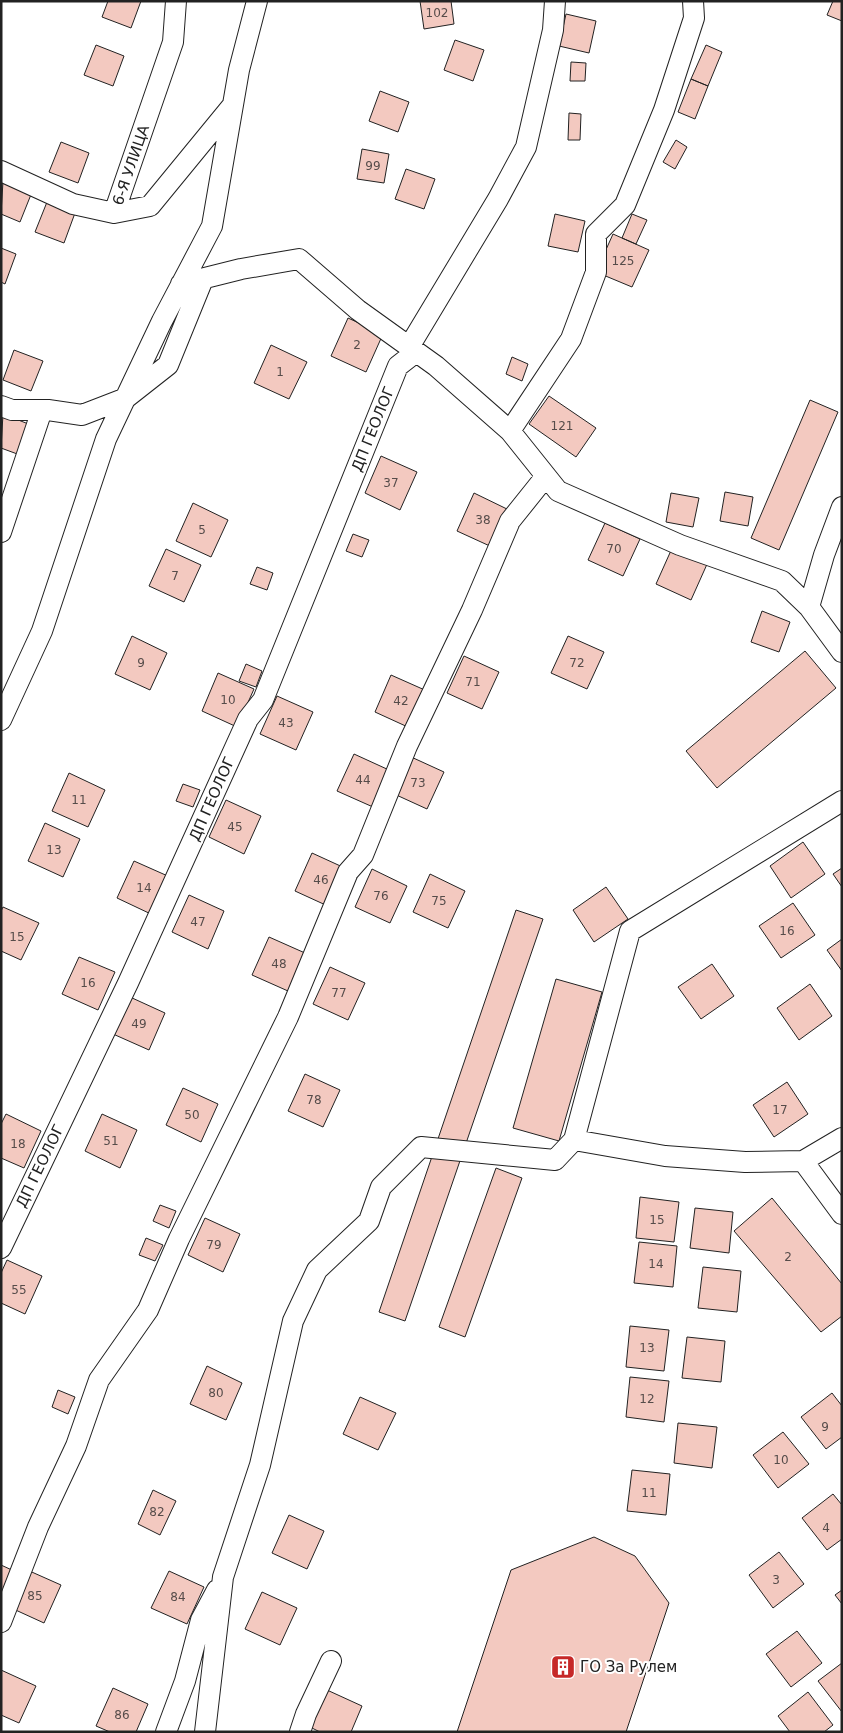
<svg xmlns="http://www.w3.org/2000/svg" width="843" height="1733" font-family="'DejaVu Sans',sans-serif">
  <style>
    .building { fill: #f3c9c0; stroke: #222 }
    .lines { fill: none; stroke-linecap: round; stroke-linejoin: round }
    .minor-casing { stroke: #222; stroke-width: 22 }
    .minor { stroke: #fff; stroke-width: 20 }
    .labels { text-anchor: middle; stroke-width: 4; stroke-linejoin: round; paint-order: stroke }
    .number-label { font-size: 12px; fill: #564c4a }
    .street-label { font-size: 15px; fill: #222; stroke: #fff }
    .poi-label { font-size: 15px; fill: #222; stroke: #fff; text-anchor: start }
  </style>
  <rect width="100%" height="100%" fill="#fff"/>
  <path class="building" d="M 108,1 L 141,1 L 131,28 L 102,17 Z
    M 420,1 L 451,1 L 454,24 L 424,29 Z
    M 833,1 L 842,1 L 842,21 L 827,15 Z
    M 566,14 L 596,21 L 589,53 L 559,46 Z
    M 455,40 L 484,50 L 473,81 L 444,70 Z
    M 96,45 L 124,56 L 113,86 L 84,75 Z
    M 706,45 L 722,52 L 708,86 L 691,79 Z
    M 571,62 L 586,63 L 585,81 L 570,81 Z
    M 691,79 L 708,86 L 695,119 L 678,112 Z
    M 380,91 L 409,102 L 398,132 L 369,121 Z
    M 569,113 L 581,114 L 580,140 L 568,140 Z
    M 676,140 L 687,147 L 675,169 L 663,162 Z
    M 61,142 L 89,153 L 78,183 L 49,172 Z
    M 362,149 L 389,154 L 384,183 L 357,179 Z
    M 406,169 L 435,179 L 424,209 L 395,199 Z
    M 3,181 L 32,192 L 20,222 L 1,214 Z
    M 47,202 L 75,213 L 64,243 L 35,232 Z
    M 555,214 L 585,221 L 578,252 L 548,246 Z
    M 632,214 L 647,220 L 636,244 L 622,238 Z
    M 613,234 L 649,250 L 632,287 L 596,272 Z
    M 1,248 L 16,254 L 5,284 L 1,282 Z
    M 348,318 L 383,334 L 366,372 L 331,356 Z
    M 271,345 L 307,362 L 289,399 L 254,383 Z
    M 14,350 L 43,361 L 31,391 L 3,380 Z
    M 512,357 L 528,364 L 522,381 L 506,374 Z
    M 549,396 L 596,428 L 576,457 L 529,424 Z
    M 810,400 L 838,412 L 779,550 L 751,538 Z
    M 3,414 L 31,425 L 20,455 L 1,448 Z
    M 381,456 L 417,472 L 400,510 L 365,493 Z
    M 725,492 L 753,497 L 748,526 L 720,521 Z
    M 474,493 L 509,510 L 492,547 L 457,531 Z
    M 671,493 L 699,498 L 693,527 L 666,522 Z
    M 193,503 L 228,520 L 211,557 L 176,541 Z
    M 605,523 L 640,539 L 623,576 L 588,560 Z
    M 353,534 L 369,540 L 362,557 L 346,551 Z
    M 673,546 L 708,562 L 691,600 L 656,584 Z
    M 166,549 L 201,565 L 184,602 L 149,586 Z
    M 257,567 L 273,573 L 267,590 L 250,584 Z
    M 762,611 L 790,622 L 779,652 L 751,642 Z
    M 132,636 L 167,653 L 150,690 L 115,674 Z
    M 568,636 L 604,652 L 587,689 L 551,673 Z
    M 805,651 L 836,688 L 717,788 L 686,751 Z
    M 464,656 L 499,672 L 482,709 L 447,693 Z
    M 246,664 L 262,671 L 256,687 L 239,681 Z
    M 218,673 L 254,689 L 237,727 L 202,711 Z
    M 391,675 L 427,691 L 410,728 L 375,712 Z
    M 277,696 L 313,712 L 296,750 L 260,734 Z
    M 354,754 L 389,770 L 373,807 L 337,791 Z
    M 409,756 L 444,772 L 427,809 L 392,793 Z
    M 69,773 L 105,790 L 88,827 L 52,811 Z
    M 183,784 L 200,790 L 193,807 L 176,801 Z
    M 226,800 L 261,816 L 244,854 L 209,837 Z
    M 45,823 L 80,839 L 63,877 L 28,861 Z
    M 803,842 L 825,874 L 791,898 L 770,866 Z
    M 312,853 L 347,869 L 330,907 L 295,891 Z
    M 134,861 L 170,877 L 153,915 L 117,898 Z
    M 842,868 L 842,887 L 833,874 Z
    M 372,869 L 407,886 L 390,923 L 355,907 Z
    M 430,874 L 465,891 L 448,928 L 413,912 Z
    M 606,887 L 628,919 L 594,942 L 573,910 Z
    M 189,895 L 224,911 L 208,949 L 172,932 Z
    M 793,903 L 815,935 L 781,958 L 759,926 Z
    M 3,907 L 39,923 L 21,960 L 1,951 L 1,911 Z
    M 516,910 L 543,919 L 405,1321 L 379,1312 Z
    M 269,937 L 305,953 L 288,991 L 252,975 Z
    M 842,939 L 842,971 L 827,950 Z
    M 79,957 L 115,972 L 98,1010 L 62,994 Z
    M 712,964 L 734,996 L 701,1019 L 678,987 Z
    M 330,967 L 365,983 L 348,1020 L 313,1004 Z
    M 556,979 L 602,992 L 559,1141 L 513,1128 Z
    M 810,984 L 832,1016 L 799,1040 L 777,1008 Z
    M 130,997 L 165,1013 L 149,1050 L 113,1034 Z
    M 305,1074 L 340,1090 L 323,1127 L 288,1111 Z
    M 787,1082 L 808,1114 L 774,1137 L 753,1105 Z
    M 183,1088 L 218,1104 L 201,1142 L 166,1125 Z
    M 6,1114 L 41,1131 L 24,1168 L 1,1158 L 1,1124 Z
    M 102,1114 L 137,1130 L 120,1168 L 85,1151 Z
    M 496,1168 L 522,1178 L 465,1337 L 439,1327 Z
    M 640,1197 L 679,1202 L 674,1242 L 636,1238 Z
    M 772,1198 L 842,1284 L 842,1316 L 821,1332 L 734,1231 Z
    M 160,1205 L 176,1211 L 169,1228 L 153,1221 Z
    M 695,1208 L 733,1212 L 729,1253 L 690,1248 Z
    M 205,1218 L 240,1234 L 223,1272 L 188,1255 Z
    M 146,1238 L 163,1245 L 155,1261 L 139,1255 Z
    M 639,1242 L 677,1246 L 673,1287 L 634,1283 Z
    M 7,1260 L 42,1276 L 25,1314 L 1,1303 L 1,1273 Z
    M 703,1267 L 741,1271 L 737,1312 L 698,1308 Z
    M 630,1326 L 669,1330 L 664,1371 L 626,1367 Z
    M 687,1337 L 725,1341 L 721,1382 L 682,1378 Z
    M 207,1366 L 242,1383 L 226,1420 L 190,1404 Z
    M 630,1377 L 669,1381 L 664,1422 L 626,1417 Z
    M 58,1390 L 75,1397 L 68,1414 L 52,1407 Z
    M 832,1393 L 842,1406 L 842,1437 L 826,1449 L 801,1417 Z
    M 360,1397 L 396,1413 L 378,1450 L 343,1434 Z
    M 678,1423 L 717,1427 L 712,1468 L 674,1463 Z
    M 783,1432 L 809,1464 L 778,1488 L 753,1455 Z
    M 632,1470 L 670,1474 L 666,1515 L 627,1511 Z
    M 153,1490 L 176,1501 L 160,1535 L 138,1524 Z
    M 833,1494 L 842,1505 L 842,1539 L 827,1550 L 802,1518 Z
    M 289,1515 L 324,1531 L 307,1569 L 272,1553 Z
    M 594,1537 L 635,1556 L 669,1603 L 626,1732 L 457,1732 L 511,1570 Z
    M 779,1552 L 804,1584 L 773,1608 L 749,1575 Z
    M 1,1565 L 14,1571 L 1,1598 Z
    M 25,1569 L 61,1585 L 44,1623 L 9,1607 Z
    M 169,1571 L 204,1587 L 187,1624 L 151,1608 Z
    M 842,1590 L 842,1604 L 835,1595 Z
    M 262,1592 L 297,1608 L 280,1645 L 245,1629 Z
    M 797,1631 L 822,1663 L 791,1687 L 766,1654 Z
    M 842,1663 L 842,1712 L 818,1681 Z
    M 1,1670 L 36,1686 L 19,1723 L 1,1715 Z
    M 113,1688 L 148,1704 L 136,1732 L 110,1732 L 96,1726 Z
    M 327,1690 L 362,1706 L 351,1732 L 320,1732 L 310,1727 Z
    M 808,1692 L 833,1725 L 824,1732 L 790,1732 L 778,1716 Z"/>
  <g class="lines">
    <defs>
      <path id="minor" d="M 1,171 L 73,204 L 114,213 L 173,42 L 176,1
        M 114,213 L 150,206 L 232,106
        M 181,284 L 241,269 L 299,259 L 358,310 L 436,366 L 510,431 L 558,491 L 680,545 L 782,581 L 809,607 L 842,652
        M 409,347 L 498,199 L 526,147 L 553,30 L 555,1
        M 1,406 L 12,410 L 48,410 L 82,415 L 126,398 L 168,365 L 203,279
        M 510,431 L 571,339 L 596,272 L 596,234 L 625,205 L 664,110 L 694,18 L 693,1
        M 1,532 L 42,410
        M 809,607 L 824,555 L 842,507
        M 1,720 L 42,631 L 106,439 L 162,321 L 212,226 L 239,70 L 257,1
        M 842,801 L 630,931 L 574,1140 L 665,1156 L 745,1162 L 803,1161 L 842,1138
        M 803,1161 L 842,1214
        M 1,1248 L 128,983 L 248,719 L 263,700 L 398,366 L 416,352
        M 1,1622 L 38,1527 L 76,1446 L 99,1380 L 148,1310 L 179,1239 L 288,1017 L 348,872 L 363,855 L 407,746 L 472,610 L 510,521 L 546,476
        M 166,1732 L 185,1681 L 201,1620 L 217,1590
        M 205,1732 L 223,1577 L 260,1465 L 293,1321 L 317,1270 L 369,1221 L 381,1187 L 421,1147 L 555,1160 L 574,1140
        M 300,1732 L 306,1714 L 331,1661"/>
    </defs>
    <use href="#minor" class="minor-casing"/>
    <use href="#minor" class="minor"/>
  </g>
  <defs>
    <symbol id="building-square" viewBox="-11 -11 22 22"><rect x="-9" y="-9" width="18" height="18" rx="4" fill="#c62828" stroke="#fff"/><path d="M-4-6H4V6H1V3H-1V6H-4ZM-2.5-4.3h1.7v1.8h-1.7ZM.8-4.3h1.7v1.8H.8ZM-2.5-1h1.7V.8h-1.7ZM.8-1h1.7V.8H.8Z" fill="#fff"/></symbol>
  </defs>
  <g fill-rule="evenodd">
    <use href="#building-square" x="549" y="1653" width="28" height="28"/>
  </g>
  <g class="labels">
    <g class="number-label">
      <text x="437" y="17">102</text>
      <text x="373" y="170">99</text>
      <text x="623" y="265">125</text>
      <text x="357" y="349">2</text>
      <text x="280" y="376">1</text>
      <text x="562" y="430">121</text>
      <text x="391" y="487">37</text>
      <text x="483" y="524">38</text>
      <text x="202" y="534">5</text>
      <text x="614" y="553">70</text>
      <text x="175" y="580">7</text>
      <text x="141" y="667">9</text>
      <text x="577" y="667">72</text>
      <text x="473" y="686">71</text>
      <text x="228" y="704">10</text>
      <text x="401" y="705">42</text>
      <text x="286" y="727">43</text>
      <text x="363" y="784">44</text>
      <text x="418" y="787">73</text>
      <text x="79" y="804">11</text>
      <text x="235" y="831">45</text>
      <text x="54" y="854">13</text>
      <text x="321" y="884">46</text>
      <text x="144" y="892">14</text>
      <text x="381" y="900">76</text>
      <text x="439" y="905">75</text>
      <text x="198" y="926">47</text>
      <text x="787" y="935">16</text>
      <text x="17" y="941">15</text>
      <text x="279" y="968">48</text>
      <text x="88" y="987">16</text>
      <text x="339" y="997">77</text>
      <text x="139" y="1028">49</text>
      <text x="314" y="1104">78</text>
      <text x="780" y="1114">17</text>
      <text x="192" y="1119">50</text>
      <text x="111" y="1145">51</text>
      <text x="18" y="1148">18</text>
      <text x="657" y="1224">15</text>
      <text x="214" y="1249">79</text>
      <text x="788" y="1261">2</text>
      <text x="656" y="1268">14</text>
      <text x="19" y="1294">55</text>
      <text x="647" y="1352">13</text>
      <text x="216" y="1397">80</text>
      <text x="647" y="1403">12</text>
      <text x="825" y="1431">9</text>
      <text x="781" y="1464">10</text>
      <text x="649" y="1497">11</text>
      <text x="157" y="1516">82</text>
      <text x="826" y="1532">4</text>
      <text x="776" y="1584">3</text>
      <text x="35" y="1600">85</text>
      <text x="178" y="1601">84</text>
      <text x="122" y="1719">86</text>
    </g>
    <g class="street-label">
      <text transform="translate(131 165) rotate(-71)" y="5">6-Я УЛИЦА</text>
      <text transform="translate(373 429) rotate(-68)" y="5">ДП ГЕОЛОГ</text>
      <text transform="translate(212 799) rotate(-66)" y="5">ДП ГЕОЛОГ</text>
      <text transform="translate(40 1166) rotate(-64)" y="5">ДП ГЕОЛОГ</text>
    </g>
    <g class="poi-label">
      <text x="580" y="1672">ГО За Рулем</text>
    </g>
  </g>
  <rect width="843" height="1733" fill="none" stroke="#222222" stroke-width="5"/>
</svg>
